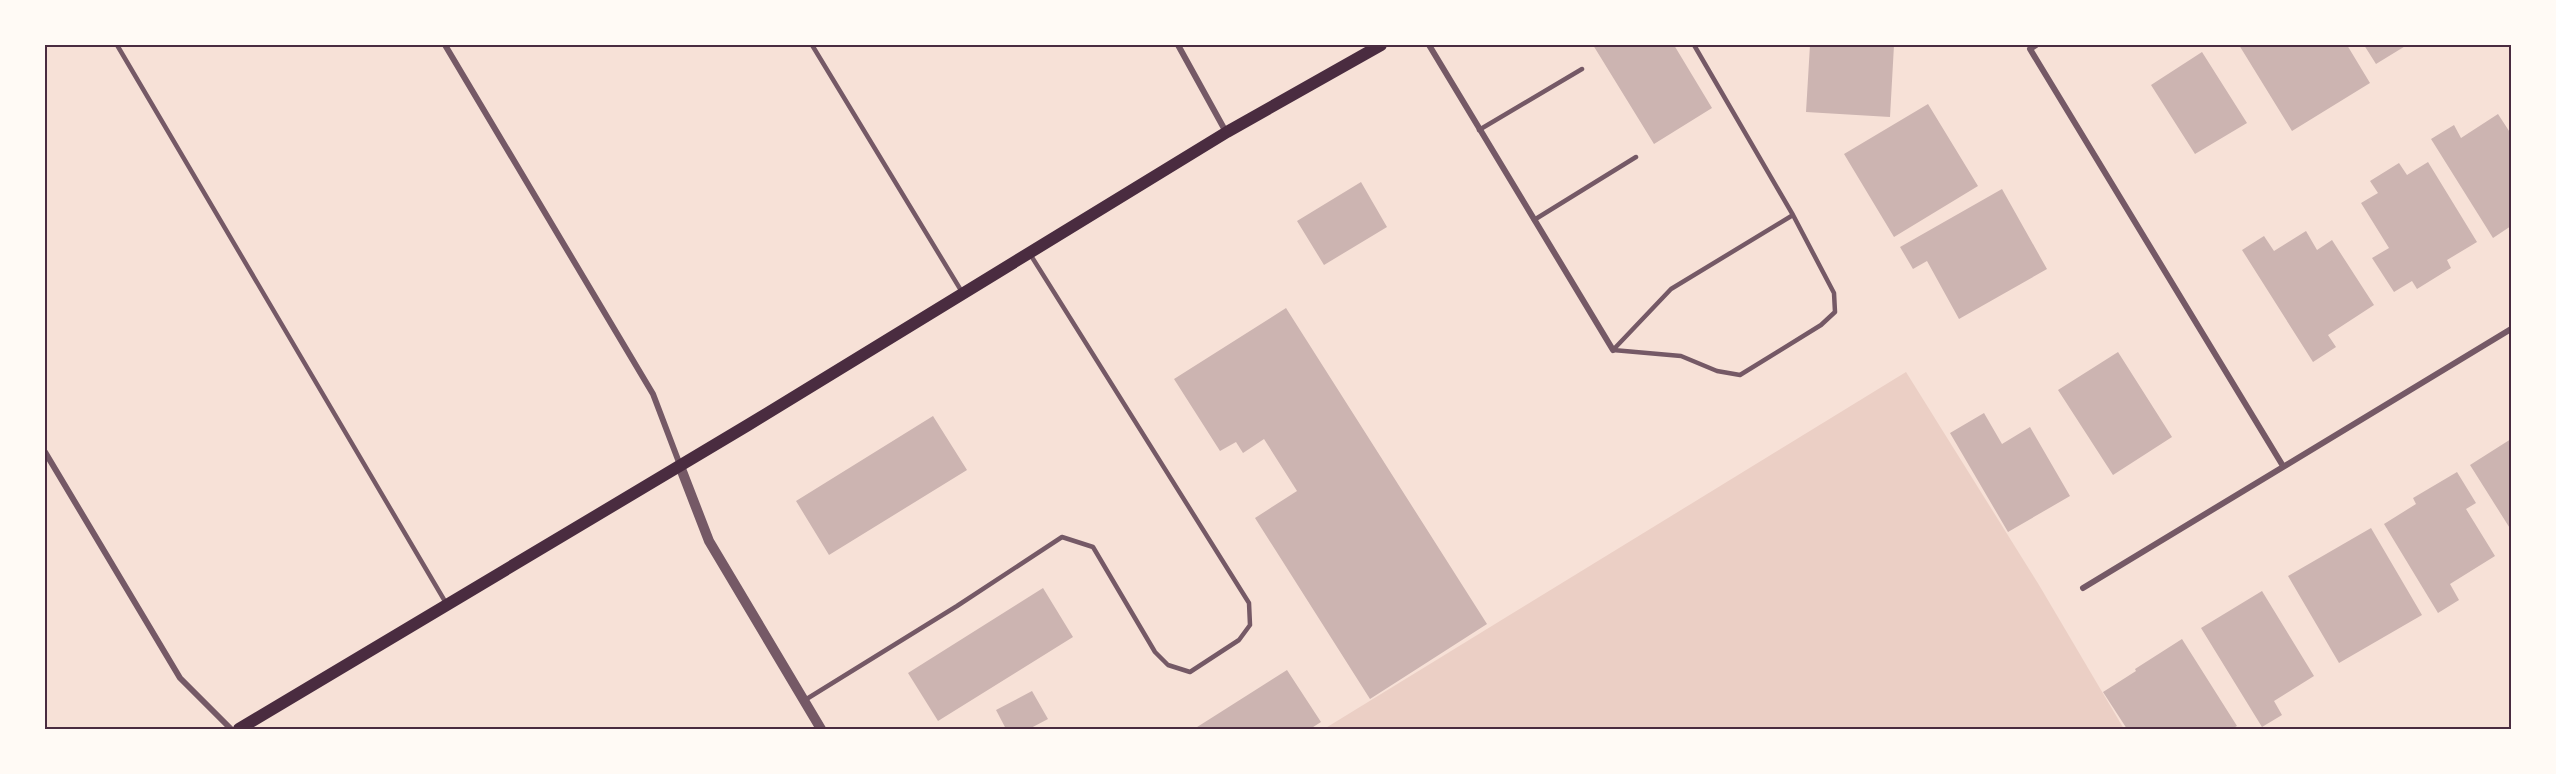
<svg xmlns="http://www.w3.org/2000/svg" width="2556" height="774" font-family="Literata,serif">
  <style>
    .green { fill: #ebcfc5 }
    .building { fill: #ccb4b1 }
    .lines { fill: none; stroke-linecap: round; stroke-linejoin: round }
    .service { stroke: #755966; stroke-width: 4.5 }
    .minor { stroke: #755966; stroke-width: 6 }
    .tertiary { stroke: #755966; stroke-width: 10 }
    .secondary { stroke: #4a2c40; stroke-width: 12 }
    .neatline { fill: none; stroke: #4a2c40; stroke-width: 2 }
  </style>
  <rect width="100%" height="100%" fill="#f7e1d7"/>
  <path class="green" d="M 1906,372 L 2039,585 L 2124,729 L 1324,729 Z"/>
  <path class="building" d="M 1593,45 L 1674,45 L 1712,108 L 1654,144 Z
    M 1810,45 L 1894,45 L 1890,117 L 1806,112 Z
    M 2239,45 L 2347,45 L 2370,83 L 2292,131 Z
    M 2364,45 L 2407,45 L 2376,64 Z
    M 2202,52 L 2247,123 L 2195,154 L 2151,85 Z
    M 1928,104 L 1978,186 L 1894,237 L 1844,154 Z
    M 2498,114 L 2511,134 L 2511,226 L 2493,238 L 2431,139 L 2454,125 L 2461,138 Z
    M 2428,162 L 2477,242 L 2447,260 L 2451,268 L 2417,289 L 2412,281 L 2394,292 L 2372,258 L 2389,248 L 2361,203 L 2378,193 L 2370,181 L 2399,163 L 2407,175 Z
    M 1361,182 L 1387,227 L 1324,265 L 1297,221 Z
    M 2002,189 L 2047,269 L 1959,319 L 1927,261 L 1913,269 L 1900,247 Z
    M 2306,231 L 2317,250 L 2332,240 L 2374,305 L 2328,335 L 2336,347 L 2313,362 L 2242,250 L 2264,236 L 2274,251 Z
    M 1286,308 L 1487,624 L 1370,699 L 1255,518 L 1297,491 L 1264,439 L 1243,453 L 1236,442 L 1220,451 L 1174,379 Z
    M 2118,352 L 2172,437 L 2113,475 L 2058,390 Z
    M 1984,413 L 2002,444 L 2030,427 L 2070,496 L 2008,532 L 1950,433 Z
    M 933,416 L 967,470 L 829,555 L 796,501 Z
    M 2511,439 L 2511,530 L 2470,465 Z
    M 2457,472 L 2476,503 L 2466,509 L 2495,556 L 2450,584 L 2459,600 L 2438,613 L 2384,524 L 2416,504 L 2413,498 Z
    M 2371,528 L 2422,615 L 2339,663 L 2288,576 Z
    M 1043,588 L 1073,637 L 938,721 L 908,673 Z
    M 2262,591 L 2314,676 L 2274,701 L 2282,715 L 2262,727 L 2201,628 Z
    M 2182,639 L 2237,726 L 2231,729 L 2127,729 L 2103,692 L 2136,671 L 2135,669 Z
    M 1287,670 L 1321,722 L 1310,729 L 1194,729 Z
    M 1032,691 L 1048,719 L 1029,729 L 1006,729 L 996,710 Z"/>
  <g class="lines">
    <path class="service" d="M 117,45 L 446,603
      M 812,45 L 962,292
      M 1479,130 L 1582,69
      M 1534,220 L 1636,157
      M 1613,350 L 1681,356 L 1717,371 L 1740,375 L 1821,325 L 1835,312 L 1834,293 L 1793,215 L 1694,45
      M 1613,350 L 1671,289 L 1793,215
      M 805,700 L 957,606 L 1062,537 L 1093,547 L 1155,652 L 1168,665 L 1190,672 L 1239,640 L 1250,625 L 1249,603 L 1030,254"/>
    <path class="minor" d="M 445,45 L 653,394 L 680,465
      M 1178,45 L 1226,132
      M 1429,45 L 1613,350
      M 2036,45 L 2030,49 L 2283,466
      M 45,452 L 180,678 L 231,729
      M 2083,588 L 2511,329"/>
    <path class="tertiary" d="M 680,466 L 709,541 L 821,729"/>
    <path class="secondary" d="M 239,729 L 748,425 L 1227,132 L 1381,45"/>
  </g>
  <rect width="2556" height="774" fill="none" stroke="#fffaf5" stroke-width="93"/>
  <rect x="46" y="46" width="2464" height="682" class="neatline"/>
</svg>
